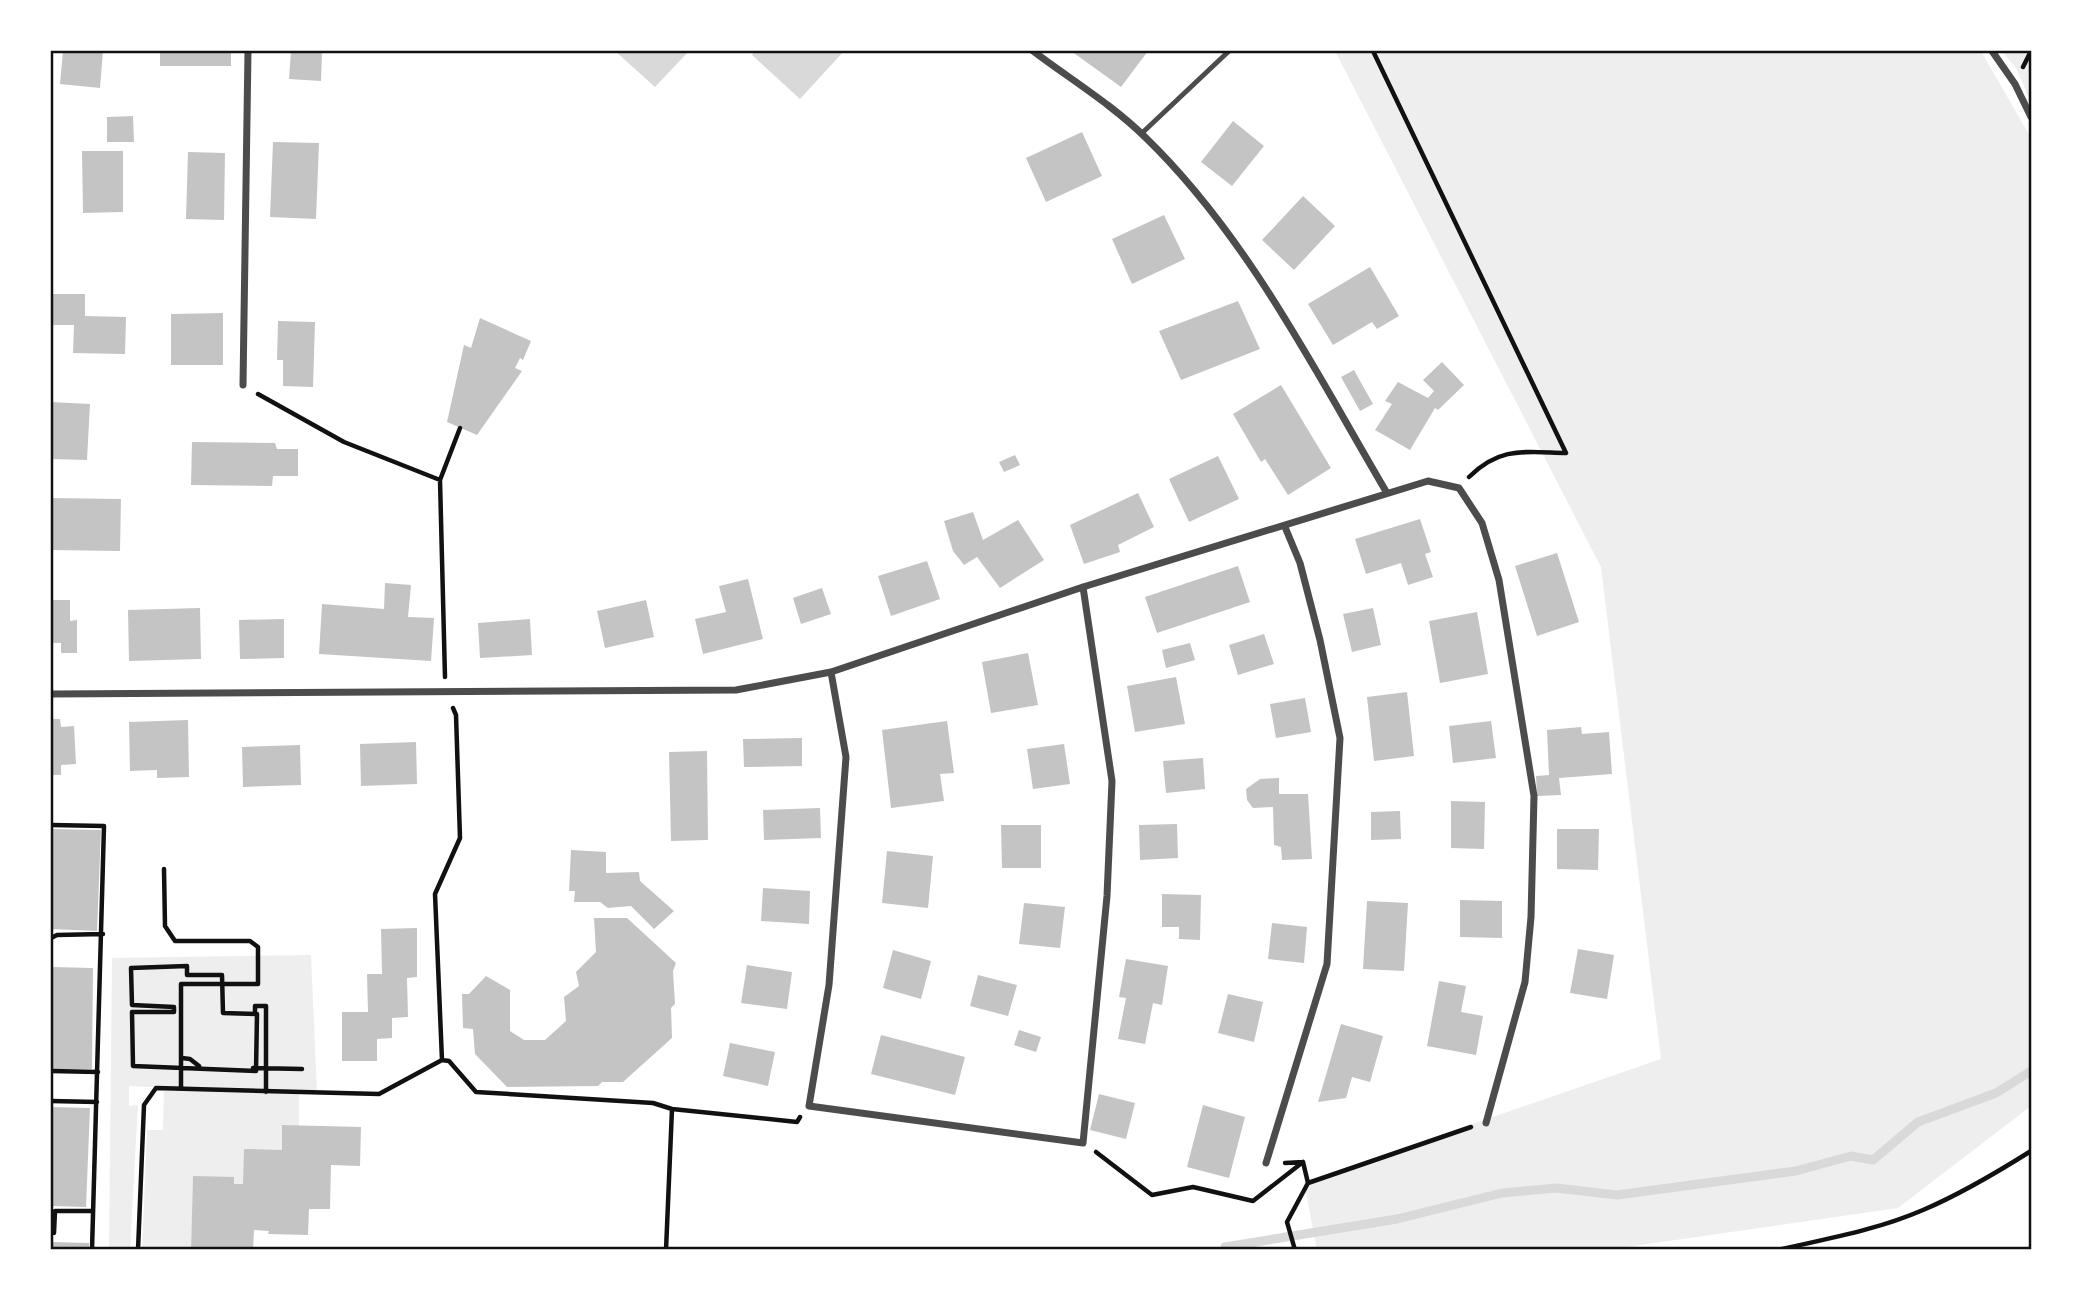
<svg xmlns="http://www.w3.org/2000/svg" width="2082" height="1301" font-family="'Archivo Narrow',sans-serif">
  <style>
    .green { fill: #eee }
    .water { fill: #d9d9d9 }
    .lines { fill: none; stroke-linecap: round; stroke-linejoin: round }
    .stream { stroke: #d9d9d9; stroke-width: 9 }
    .building { fill: #c4c4c4 }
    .path { stroke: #111; stroke-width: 4.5 }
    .service { stroke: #4c4c4c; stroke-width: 5 }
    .minor { stroke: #4c4c4c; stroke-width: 7 }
    .neatline { fill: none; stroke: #111; stroke-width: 2.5 }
  </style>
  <rect width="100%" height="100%" fill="#fff"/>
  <path class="green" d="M 1335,51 L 1981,51 L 2031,138 L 2031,1106 L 1898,1208 L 1606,1250 L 1317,1250 L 1304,1182 L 1661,1059 L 1601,567 Z
    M 2002,51 L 2031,51 L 2031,103 L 2017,70 Z
    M 311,955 L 317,1093 L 299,1093 L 299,1126 L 282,1126 L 282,1150 L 243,1184 L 234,1184 L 234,1177 L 193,1177 L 191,1250 L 142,1250 L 147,1130 L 163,1130 L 164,1088 L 129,1086 L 129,1106 L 138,1105 L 130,1250 L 109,1250 L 112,958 Z"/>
  <path class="water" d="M 615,51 L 689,51 L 655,87 Z
    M 755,51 L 844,51 L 800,99 L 752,55 Z"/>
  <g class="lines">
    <path class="stream" d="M 1225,1247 L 1397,1219 L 1502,1193 L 1556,1188 L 1617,1195 L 1796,1171 L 1851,1156 L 1873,1160 L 1918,1122 L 1996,1093 L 2031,1071"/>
  </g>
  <path class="building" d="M 63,51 L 103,51 L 100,88 L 60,84 Z
    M 160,51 L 231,51 L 231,66 L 160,66 Z
    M 291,51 L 322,51 L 321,81 L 289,79 Z
    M 1071,51 L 1148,51 L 1121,87 Z
    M 133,116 L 134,142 L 107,142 L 107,117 Z
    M 1233,121 L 1264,146 L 1232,186 L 1201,162 Z
    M 1082,132 L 1102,176 L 1046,202 L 1026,158 Z
    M 273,142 L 319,143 L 316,219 L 270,217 Z
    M 82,151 L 123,151 L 123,212 L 83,213 Z
    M 188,152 L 225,153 L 224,220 L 186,219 Z
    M 1303,196 L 1335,226 L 1294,270 L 1262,240 Z
    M 1164,215 L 1185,259 L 1132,284 L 1112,239 Z
    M 1370,267 L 1399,316 L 1377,329 L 1372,322 L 1333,345 L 1308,304 Z
    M 51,294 L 85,294 L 85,316 L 126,317 L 125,354 L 73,353 L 74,325 L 51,325 Z
    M 1238,301 L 1260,349 L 1181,380 L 1159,331 Z
    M 223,313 L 223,365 L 171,365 L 171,314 Z
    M 480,318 L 531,341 L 523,360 L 520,358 L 515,368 L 522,371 L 477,435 L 447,422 L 464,345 L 471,348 Z
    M 278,321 L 315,322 L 313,387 L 283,386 L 283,360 L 277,360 Z
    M 1442,362 L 1464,385 L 1438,410 L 1435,408 L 1410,450 L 1375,430 L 1392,404 L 1385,401 L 1398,382 L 1428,398 L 1434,391 L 1423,380 Z
    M 1354,370 L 1373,404 L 1360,411 L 1341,377 Z
    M 1281,385 L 1331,468 L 1288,495 L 1265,459 L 1261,462 L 1233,414 Z
    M 51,402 L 90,404 L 87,460 L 51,459 Z
    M 192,442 L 275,443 L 277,449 L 298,449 L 298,476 L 273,476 L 272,486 L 191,485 Z
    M 1015,455 L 1020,465 L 1004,472 L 999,462 Z
    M 1218,456 L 1239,499 L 1189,522 L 1169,479 Z
    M 1138,493 L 1154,527 L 1118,545 L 1120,552 L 1084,564 L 1070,525 Z
    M 51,498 L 121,499 L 120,551 L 51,550 Z
    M 973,512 L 983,540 L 1018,520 L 1044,560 L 1000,588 L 977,557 L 964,565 L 953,551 L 944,521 Z
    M 1420,519 L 1431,552 L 1425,554 L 1433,577 L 1408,585 L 1401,563 L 1366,574 L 1355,539 Z
    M 1557,553 L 1579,622 L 1537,636 L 1515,566 Z
    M 927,561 L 940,599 L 891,616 L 878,576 Z
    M 1238,566 L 1250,602 L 1157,633 L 1145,597 Z
    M 748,579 L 763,639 L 703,654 L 695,619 L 726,612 L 719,586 Z
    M 385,583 L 411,585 L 408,617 L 434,618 L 431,661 L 319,654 L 322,604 L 384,609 Z
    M 822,588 L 831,614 L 801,624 L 793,598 Z
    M 51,600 L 70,600 L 70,621 L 77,620 L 77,653 L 61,653 L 61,643 L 51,643 Z
    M 646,600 L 654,637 L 605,648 L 597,611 Z
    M 200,608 L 201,659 L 129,661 L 128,610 Z
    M 1373,608 L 1381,645 L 1352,652 L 1343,614 Z
    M 1477,612 L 1488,674 L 1440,683 L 1429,621 Z
    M 284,619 L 284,658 L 240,659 L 239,620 Z
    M 530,619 L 532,655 L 480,658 L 478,623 Z
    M 1264,634 L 1274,664 L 1238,675 L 1229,645 Z
    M 1190,643 L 1195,660 L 1166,668 L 1162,650 Z
    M 1028,653 L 1038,705 L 991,713 L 982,662 Z
    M 1176,677 L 1185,724 L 1135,732 L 1127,686 Z
    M 1407,692 L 1414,756 L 1374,761 L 1367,697 Z
    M 1305,698 L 1311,732 L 1276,738 L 1270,704 Z
    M 51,719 L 60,719 L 61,727 L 74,726 L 76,764 L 61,765 L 61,775 L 51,775 Z
    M 188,720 L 189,777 L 157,778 L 157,770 L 130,771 L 129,722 Z
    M 947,721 L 954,773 L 940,774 L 944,801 L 891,808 L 882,730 Z
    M 1491,721 L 1496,758 L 1453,763 L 1449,726 Z
    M 1581,727 L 1582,734 L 1609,732 L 1612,774 L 1559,778 L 1561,795 L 1537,796 L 1536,776 L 1549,775 L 1547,730 Z
    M 802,738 L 802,766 L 744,767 L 743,739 Z
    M 416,742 L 417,784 L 361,786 L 360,744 Z
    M 1064,744 L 1070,784 L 1033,789 L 1027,749 Z
    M 300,745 L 301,785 L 243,787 L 242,747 Z
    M 707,751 L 708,840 L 671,841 L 669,752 Z
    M 1203,758 L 1205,789 L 1166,793 L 1163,761 Z
    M 1279,778 L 1279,794 L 1308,794 L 1312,859 L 1282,860 L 1281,847 L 1274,845 L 1273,807 L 1253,808 L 1247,800 L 1246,789 L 1260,779 Z
    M 1451,801 L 1485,802 L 1484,849 L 1451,848 Z
    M 820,808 L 821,838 L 764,840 L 763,810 Z
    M 1400,811 L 1401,839 L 1371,840 L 1371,812 Z
    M 1177,824 L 1178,858 L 1140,860 L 1139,825 Z
    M 1001,825 L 1041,825 L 1041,868 L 1002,868 Z
    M 51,829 L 101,830 L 97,931 L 51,929 Z
    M 1557,829 L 1599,829 L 1598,870 L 1557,869 Z
    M 571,850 L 606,852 L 606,873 L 639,872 L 640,881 L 674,911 L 654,929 L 631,906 L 608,908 L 600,902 L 574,902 L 575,891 L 569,891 Z
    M 887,851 L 933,856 L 928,908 L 882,903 Z
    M 763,888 L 810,891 L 809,924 L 761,921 Z
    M 1162,894 L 1201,895 L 1200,940 L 1179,939 L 1179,927 L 1162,927 Z
    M 1460,900 L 1502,901 L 1502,938 L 1460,937 Z
    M 1367,901 L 1408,903 L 1404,971 L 1363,969 Z
    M 1024,903 L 1065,907 L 1060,948 L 1019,944 Z
    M 594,918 L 627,918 L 676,963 L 673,971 L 675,1004 L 671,1008 L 672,1038 L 623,1082 L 602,1082 L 598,1086 L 507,1087 L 475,1054 L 473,1029 L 463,1028 L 462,994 L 469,994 L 486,976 L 510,990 L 510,1031 L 524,1040 L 545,1040 L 566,1021 L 564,997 L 579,986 L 576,972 L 596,952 Z
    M 1272,923 L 1307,927 L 1304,963 L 1268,959 Z
    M 417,928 L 417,977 L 407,978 L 408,1017 L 392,1018 L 392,1038 L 377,1039 L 377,1061 L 342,1061 L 342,1012 L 368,1012 L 367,974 L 382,974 L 381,929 Z
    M 1578,949 L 1614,955 L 1607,999 L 1570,993 Z
    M 893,950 L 931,961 L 921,999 L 883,988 Z
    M 1126,959 L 1168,966 L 1162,1005 L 1153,1003 L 1145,1044 L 1118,1039 L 1126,998 L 1119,997 Z
    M 747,965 L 792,972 L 787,1009 L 741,1003 Z
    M 51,967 L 93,968 L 92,1069 L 51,1069 Z
    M 978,975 L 1017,985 L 1008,1016 L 970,1006 Z
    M 1439,981 L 1466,986 L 1461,1012 L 1483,1016 L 1476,1055 L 1427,1046 Z
    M 1228,994 L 1263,1002 L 1254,1042 L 1218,1033 Z
    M 1341,1024 L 1383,1036 L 1370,1082 L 1352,1077 L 1346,1098 L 1318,1102 Z
    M 1019,1030 L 1041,1037 L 1036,1052 L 1014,1045 Z
    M 881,1035 L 965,1057 L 955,1095 L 871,1074 Z
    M 730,1043 L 775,1052 L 768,1086 L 723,1076 Z
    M 1099,1094 L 1135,1103 L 1126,1139 L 1090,1130 Z
    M 1203,1105 L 1245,1117 L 1229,1178 L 1187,1167 Z
    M 51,1107 L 90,1108 L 86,1207 L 51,1206 Z
    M 282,1125 L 361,1127 L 360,1166 L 331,1165 L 330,1209 L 309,1209 L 308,1235 L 268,1234 L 269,1231 L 254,1230 L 253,1250 L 191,1250 L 193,1176 L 234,1177 L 234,1184 L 243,1184 L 244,1149 L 282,1150 Z
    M 51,1242 L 89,1243 L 89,1250 L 51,1250 Z"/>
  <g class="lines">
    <path class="path" d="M 1373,51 L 1566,453 C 1525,452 1500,446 1469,477
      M 2023,67 L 2031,51
      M 258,394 L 344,442 L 440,480
      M 445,677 L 440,480 L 460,428
      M 51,825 L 104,826 L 92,1250
      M 164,869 L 165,926 L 175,941 L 250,941 L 258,947 L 258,984 L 181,984 L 181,1088
      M 51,938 L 57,935 L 103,934
      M 187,966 L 187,975 L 222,975 L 223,1013 L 257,1014 L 256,1071 L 133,1066 L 132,1012 L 174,1012 L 174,1007 L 132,1005 L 131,968 Z
      M 255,1014 L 255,1006 L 266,1006 L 266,1092
      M 182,1058 L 190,1059 L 199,1066
      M 442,1060 L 449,1061 L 476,1092 L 653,1103 L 672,1109 L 797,1122 L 800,1117
      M 253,1068 L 302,1069
      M 51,1071 L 98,1072
      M 51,1101 L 97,1102
      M 1096,1152 L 1152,1195 L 1193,1187 L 1253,1201 L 1303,1162
      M 1285,1163 L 1303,1162 L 1308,1183 L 1471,1127
      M 54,1233 L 55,1211 L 93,1211
      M 138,1250 L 144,1105 L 156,1088 L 379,1094 L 442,1060 L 435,894 L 460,838 L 456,715 L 453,708
      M 666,1250 L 672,1109
      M 1295,1250 L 1287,1222 L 1308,1183
      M 1778,1250 C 1826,1239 1877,1230 1923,1210 C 1961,1194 1996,1173 2031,1151"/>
    <path class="service" d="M 1141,134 L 1229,51"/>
    <path class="minor" d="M 1033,51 C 1070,79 1113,105 1146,138 C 1248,237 1315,371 1387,493
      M 1992,51 L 2015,84 L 2031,117
      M 243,385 L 248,51
      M 831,672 L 846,757 L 829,985 L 809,1106 L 1083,1143 L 1107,896 L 1112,781 L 1083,587
      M 51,694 L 736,690 L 831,672 L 1083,587 L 1428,481 L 1459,488 L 1482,523 L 1499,580 L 1534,796 L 1531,917 L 1525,982 L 1486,1123
      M 1266,1163 L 1327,964 L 1340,738 L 1320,640 L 1300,563 L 1285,527"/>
  </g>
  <rect width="2082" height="1301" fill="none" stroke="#ffffff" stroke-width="105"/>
  <rect x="52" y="52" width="1978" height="1196" class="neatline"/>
</svg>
